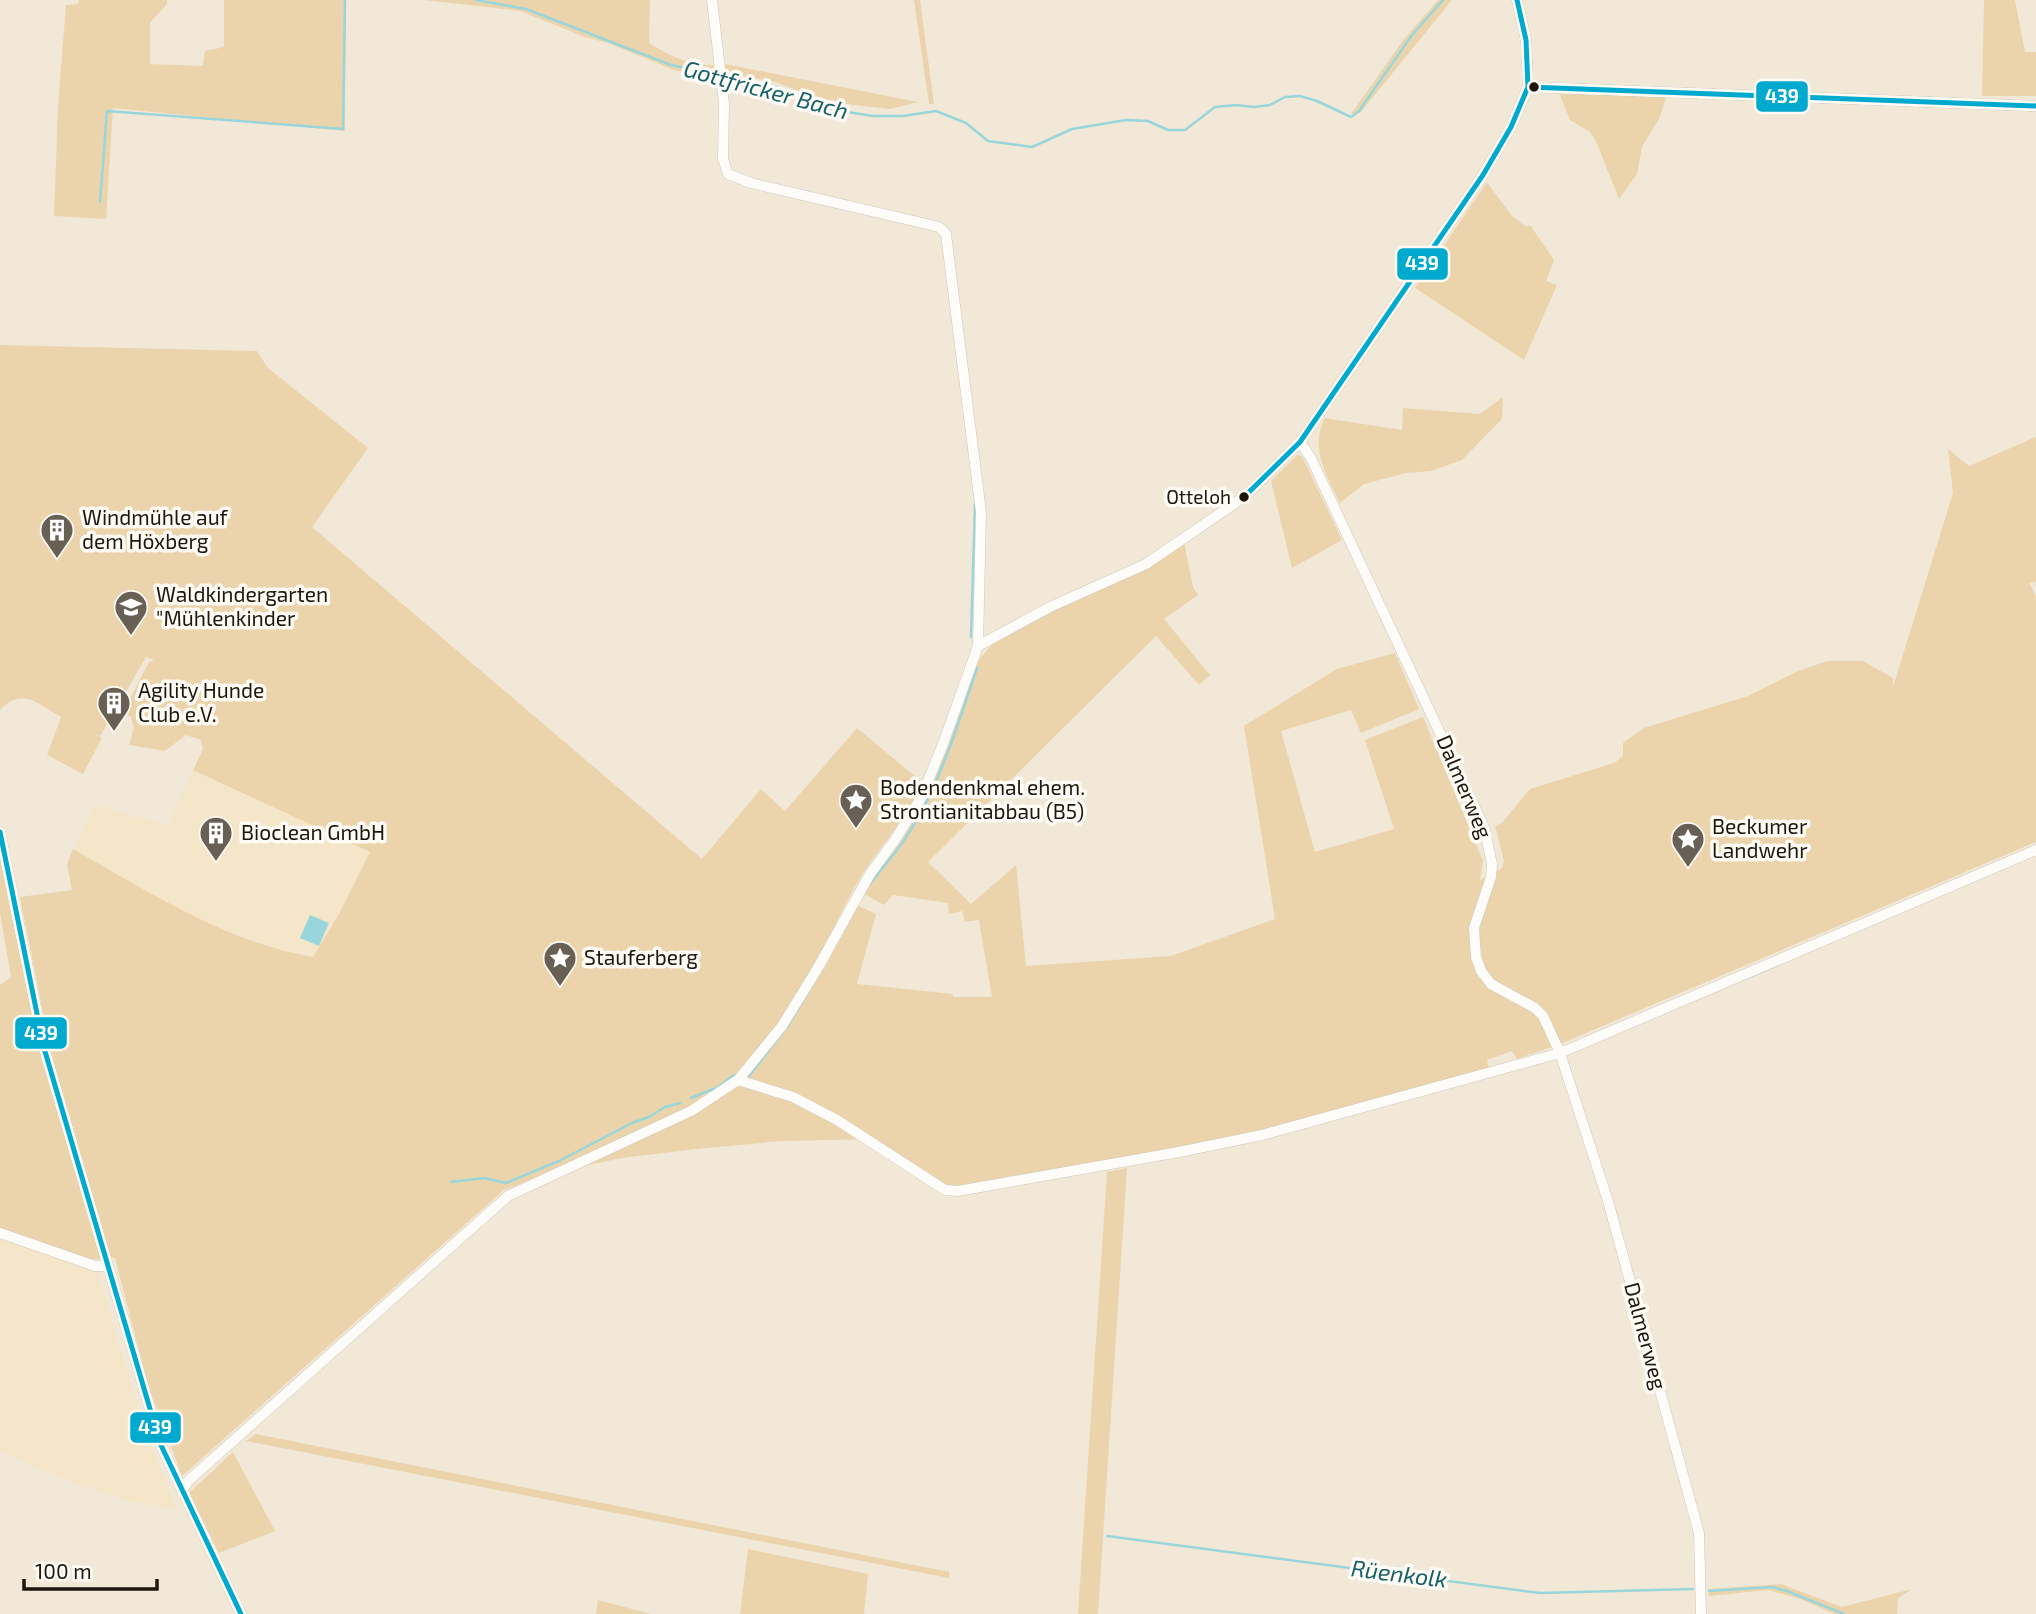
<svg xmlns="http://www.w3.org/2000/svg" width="2036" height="1614" font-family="'Exo 2',sans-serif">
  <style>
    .built { fill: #f5e5c9 }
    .green { fill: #ebd4ab }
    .water { fill: #99d6db }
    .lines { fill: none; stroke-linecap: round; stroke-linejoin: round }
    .stream { stroke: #99d6db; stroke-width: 2.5 }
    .minor-casing { stroke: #cec7ba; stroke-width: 11 }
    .minor { stroke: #fdfcf9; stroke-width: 10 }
    .bus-1-casing { stroke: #fefaf4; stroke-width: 10 }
    .bus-1 { stroke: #00a9ce; stroke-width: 5 }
    .bus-dot { fill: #1d170d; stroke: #fefaf4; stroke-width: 2.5 }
    .labels { text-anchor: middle; stroke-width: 7; stroke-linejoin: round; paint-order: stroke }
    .bus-label { font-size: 19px; fill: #1d170d; stroke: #fefaf4; text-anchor: end }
    .poi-label { font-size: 21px; fill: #1d170d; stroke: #fefaf4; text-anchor: start }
    .street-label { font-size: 21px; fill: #1d170d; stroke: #fefaf4 }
    .water-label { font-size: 23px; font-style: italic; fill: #15616b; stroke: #fefaf4 }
    .line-badge { stroke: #fefaf4; stroke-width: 2.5 }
    .badge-label { font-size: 19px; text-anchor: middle; font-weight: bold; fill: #fff }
  </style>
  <rect width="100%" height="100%" fill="#f2e8d8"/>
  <path class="built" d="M 193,770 L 370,851 L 339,914 L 314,957 L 283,952 L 190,916 L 73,849 L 94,805 L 168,825 Z
    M 0,1239 L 98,1273 L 147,1437 L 177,1509 L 133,1502 L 85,1487 L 0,1452 Z"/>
  <path class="green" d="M 79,0 L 167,0 L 167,4 L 150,23 L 150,64 L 203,66 L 205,51 L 224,47 L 224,0 L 346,0 L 345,131 L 113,108 L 106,219 L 54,216 L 58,106 L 66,5 L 78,4 Z
    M 425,0 L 650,0 L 649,43 C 670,56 691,67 717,65 L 719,80 L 674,70 L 608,43 L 585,37 L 520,11 Z
    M 914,0 L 920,0 L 934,104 L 929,104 Z
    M 1438,0 L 1452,0 L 1360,113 L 1351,114 L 1404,39 Z
    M 1984,0 L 2015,0 L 2025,52 L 2036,52 L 2036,96 L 1982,96 Z
    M 725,64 L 918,102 L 890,109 L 854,105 L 818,98 L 775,82 L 726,73 Z
    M 1558,91 L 1666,97 L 1660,117 L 1642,147 L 1637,174 L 1619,199 L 1595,139 L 1590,132 L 1570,120 Z
    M 1487,182 L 1511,215 L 1526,227 L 1530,225 L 1554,260 L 1546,281 L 1557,285 L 1524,360 L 1415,288 Z
    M 0,345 L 257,351 L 268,368 L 368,448 L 312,527 L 702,859 L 761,789 L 785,811 L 857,728 L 922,782 C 908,819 880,845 860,878 C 844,905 831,934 817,962 L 824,970 L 857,905 L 876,914 L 857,984 L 953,994 L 953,997 L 992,997 L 979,920 L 965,922 L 962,911 L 949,914 L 948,903 L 893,895 L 884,905 L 863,893 C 878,867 898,847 912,821 C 938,775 953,723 972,674 L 981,657 L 994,643 L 1041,615 L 1135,574 L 1184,542 L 1193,587 L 1198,595 L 1164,619 L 1210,675 L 1199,685 L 1156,636 L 928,862 L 971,904 L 1016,865 L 1026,966 L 1171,956 L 1275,919 L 1244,726 L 1337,669 L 1395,653 L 1419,709 L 1361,733 L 1351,710 L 1281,731 L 1315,852 L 1394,829 L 1365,740 L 1423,717 L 1483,861 L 1480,880 L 1502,868 L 1504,861 L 1495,826 L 1502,823 L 1530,789 L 1614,763 L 1623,756 L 1623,743 L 1644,728 L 1748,696 L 1796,672 L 1827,661 L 1863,661 L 1893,678 L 1893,687 L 1953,493 L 1948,449 L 1969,466 L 2036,437 L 2036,582 L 2029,583 L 2036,596 L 2036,842 L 1560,1044 L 1517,1059 L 1512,1051 L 1487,1060 L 1489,1068 L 1261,1133 L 958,1188 L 938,1183 L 876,1139 L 782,1141 L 696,1149 L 622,1158 L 550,1173 L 504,1190 L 182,1476 L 148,1385 L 115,1258 L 90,1260 L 0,1228 L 0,985 L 11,977 L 0,913 L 0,853 L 34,1023 L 45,1022 L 20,897 L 72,890 L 67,864 L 73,849 C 149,892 226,942 313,957 L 339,914 L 370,852 L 193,770 L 203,749 L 201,740 L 186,735 L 165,751 L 129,745 L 134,728 L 131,717 L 123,712 L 149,662 L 154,660 L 146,657 L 100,736 L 94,734 L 102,738 L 83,774 L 47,755 L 61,717 C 38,704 22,686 0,710 Z
    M 1503,397 L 1502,419 L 1462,460 L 1431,471 L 1406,473 L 1364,484 L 1340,503 C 1327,476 1309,448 1325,418 L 1402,430 L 1403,408 L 1480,414 Z
    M 1297,455 L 1302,456 L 1342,540 L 1292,568 L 1271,481 Z
    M 1127,1168 L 1098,1614 L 1078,1614 L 1107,1172 Z
    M 256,1434 L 949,1572 L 949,1578 L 246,1441 Z
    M 233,1452 L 275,1531 L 219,1553 L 189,1493 Z
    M 748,1549 L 868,1574 L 864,1614 L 740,1614 Z
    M 1781,1584 L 1842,1607 L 1912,1589 L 1898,1598 L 1897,1614 L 1834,1614 L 1800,1599 L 1768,1590 L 1709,1596 L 1708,1589 Z
    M 598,1600 L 651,1614 L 596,1614 Z"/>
  <path class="water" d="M 310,915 L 329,923 L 319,946 L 300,938 Z"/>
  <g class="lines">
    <path class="stream" d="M 476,0 L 526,9 L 671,65 L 716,74
      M 723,76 L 776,87 L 835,110 L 873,116 L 903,116 L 936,111 L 966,123 L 988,141 L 1032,147 L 1072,129 L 1126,120 L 1148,121 L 1168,130 L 1185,130 L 1215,107 L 1236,105 L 1254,107 L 1270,105 L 1285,97 L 1300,96 L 1317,101 L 1351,117 L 1359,111 L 1412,35 L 1443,0
      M 100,202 L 107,111 L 343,129 L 345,0
      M 971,637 L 975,504
      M 870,884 C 884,865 900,849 912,828 C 942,779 959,721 977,668
      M 749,1076 L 788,1026 L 813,984
      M 691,1098 L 718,1087 L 734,1075
      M 451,1182 L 484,1178 L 506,1183 L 559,1161 L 632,1123 L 649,1117 L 665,1107 L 680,1103
      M 1107,1536 L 1540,1593 L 1693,1589
      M 1709,1591 L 1772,1587 L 1787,1591 L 1844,1614"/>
    <defs>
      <path id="minor" d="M 1528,87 L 2036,106
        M 1300,442 L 1311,458 L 1484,827 L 1492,864 L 1491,877 L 1474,928 L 1476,957 L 1481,971 L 1491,984 L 1535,1008 L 1543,1016 L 1560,1053 L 1608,1201 L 1699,1533 L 1701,1614
        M 978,646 L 1050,607 L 1146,564 L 1244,497 L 1300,442 L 1483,175 L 1511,127 L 1528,87 L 1526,40 L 1517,0
        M 0,832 L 44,1048 L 160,1443 L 241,1614
        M 738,1080 L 793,1097 L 837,1120 L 945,1190 L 958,1191 L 1179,1152 L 1262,1135 L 1560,1053 L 2036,850
        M 0,1233 L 95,1266 L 107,1266
        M 182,1492 L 188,1481 L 508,1196 L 691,1111 L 738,1080 L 782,1026 L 816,971 L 870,874 L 895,840 L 921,798 L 943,744 L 978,646 L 981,512 L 946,234 L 939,227 L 931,225 L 751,183 L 728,174 L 723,159 L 724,103 L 712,0"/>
    </defs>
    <use href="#minor" class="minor-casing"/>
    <use href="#minor" class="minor"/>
    <defs>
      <path id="bus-1" d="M 1528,87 L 2036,106
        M 1244,497 L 1300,442 L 1483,175 L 1511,127 L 1528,87 L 1526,40 L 1517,0
        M 0,832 L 44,1048 L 160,1443 L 241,1614"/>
    </defs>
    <use href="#bus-1" class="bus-1-casing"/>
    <use href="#bus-1" class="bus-1"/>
  </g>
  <defs>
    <symbol id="building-pin" viewBox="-11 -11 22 30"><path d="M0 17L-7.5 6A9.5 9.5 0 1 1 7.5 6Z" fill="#686054" stroke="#fefaf4"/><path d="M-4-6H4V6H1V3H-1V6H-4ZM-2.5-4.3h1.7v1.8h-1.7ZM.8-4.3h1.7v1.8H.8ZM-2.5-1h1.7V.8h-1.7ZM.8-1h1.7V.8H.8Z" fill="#fff"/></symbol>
    <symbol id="school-pin" viewBox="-11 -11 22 30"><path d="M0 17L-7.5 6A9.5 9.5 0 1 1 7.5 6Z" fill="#686054" stroke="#fefaf4"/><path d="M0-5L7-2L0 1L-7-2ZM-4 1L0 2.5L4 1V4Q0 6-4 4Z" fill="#fff"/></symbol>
    <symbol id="sight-pin" viewBox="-11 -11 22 30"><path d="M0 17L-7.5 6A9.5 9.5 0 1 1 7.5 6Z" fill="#686054" stroke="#fefaf4"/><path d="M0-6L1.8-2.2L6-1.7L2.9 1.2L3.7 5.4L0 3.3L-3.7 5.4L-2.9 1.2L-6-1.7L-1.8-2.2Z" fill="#fff"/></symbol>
  </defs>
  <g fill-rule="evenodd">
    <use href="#building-pin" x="38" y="511" width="38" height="52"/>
    <use href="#school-pin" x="112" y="588" width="38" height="52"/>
    <use href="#building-pin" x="95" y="684" width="38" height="52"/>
    <use href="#sight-pin" x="837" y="781" width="38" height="52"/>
    <use href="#building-pin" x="197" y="814" width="38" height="52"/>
    <use href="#sight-pin" x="1669" y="820" width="38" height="52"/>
    <use href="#sight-pin" x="541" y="939" width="38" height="52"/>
  </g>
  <g class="bus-dot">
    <circle cx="1534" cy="87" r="6"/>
    <circle cx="1244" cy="497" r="6"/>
  </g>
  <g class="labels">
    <g class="bus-label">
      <text x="1231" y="504">Otteloh</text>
    </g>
    <g class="poi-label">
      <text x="82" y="525">Windmühle auf<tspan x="82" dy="24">dem Höxberg</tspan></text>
      <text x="156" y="602">Waldkindergarten<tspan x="156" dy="24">"Mühlenkinder</tspan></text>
      <text x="138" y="698">Agility Hunde<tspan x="138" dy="24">Club e.V.</tspan></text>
      <text x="880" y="795">Bodendenkmal ehem.<tspan x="880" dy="24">Strontianitabbau (B5)</tspan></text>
      <text x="1712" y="834">Beckumer<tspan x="1712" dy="24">Landwehr</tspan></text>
      <text x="241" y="840">Bioclean GmbH</text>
      <text x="584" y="965">Stauferberg</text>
    </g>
    <g class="street-label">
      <text transform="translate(1464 787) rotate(67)" y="7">Dalmerweg</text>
      <text transform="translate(1645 1336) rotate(75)" y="7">Dalmerweg</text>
    </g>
    <g class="water-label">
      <text transform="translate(766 90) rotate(15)" y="8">Gottfricker Bach</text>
      <text transform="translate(1399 1574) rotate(7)" y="8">Rüenkolk</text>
    </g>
  </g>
  <g class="line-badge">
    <rect x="1755" y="80" width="54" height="33" rx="7" fill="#00a9ce"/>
    <rect x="1396" y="247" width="53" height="34" rx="7" fill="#00a9ce"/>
    <rect x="14" y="1016" width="54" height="34" rx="7" fill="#00a9ce"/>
    <rect x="129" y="1411" width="53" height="33" rx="7" fill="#00a9ce"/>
  </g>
  <g class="badge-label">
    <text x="1782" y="103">439</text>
    <text x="1422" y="270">439</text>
    <text x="41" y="1040">439</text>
    <text x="155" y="1434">439</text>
  </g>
  <path d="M24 1579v10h133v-10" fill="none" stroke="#1d170d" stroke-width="3.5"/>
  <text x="35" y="1579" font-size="21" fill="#1d170d" stroke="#fefaf4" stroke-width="5" paint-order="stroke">100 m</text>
</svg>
